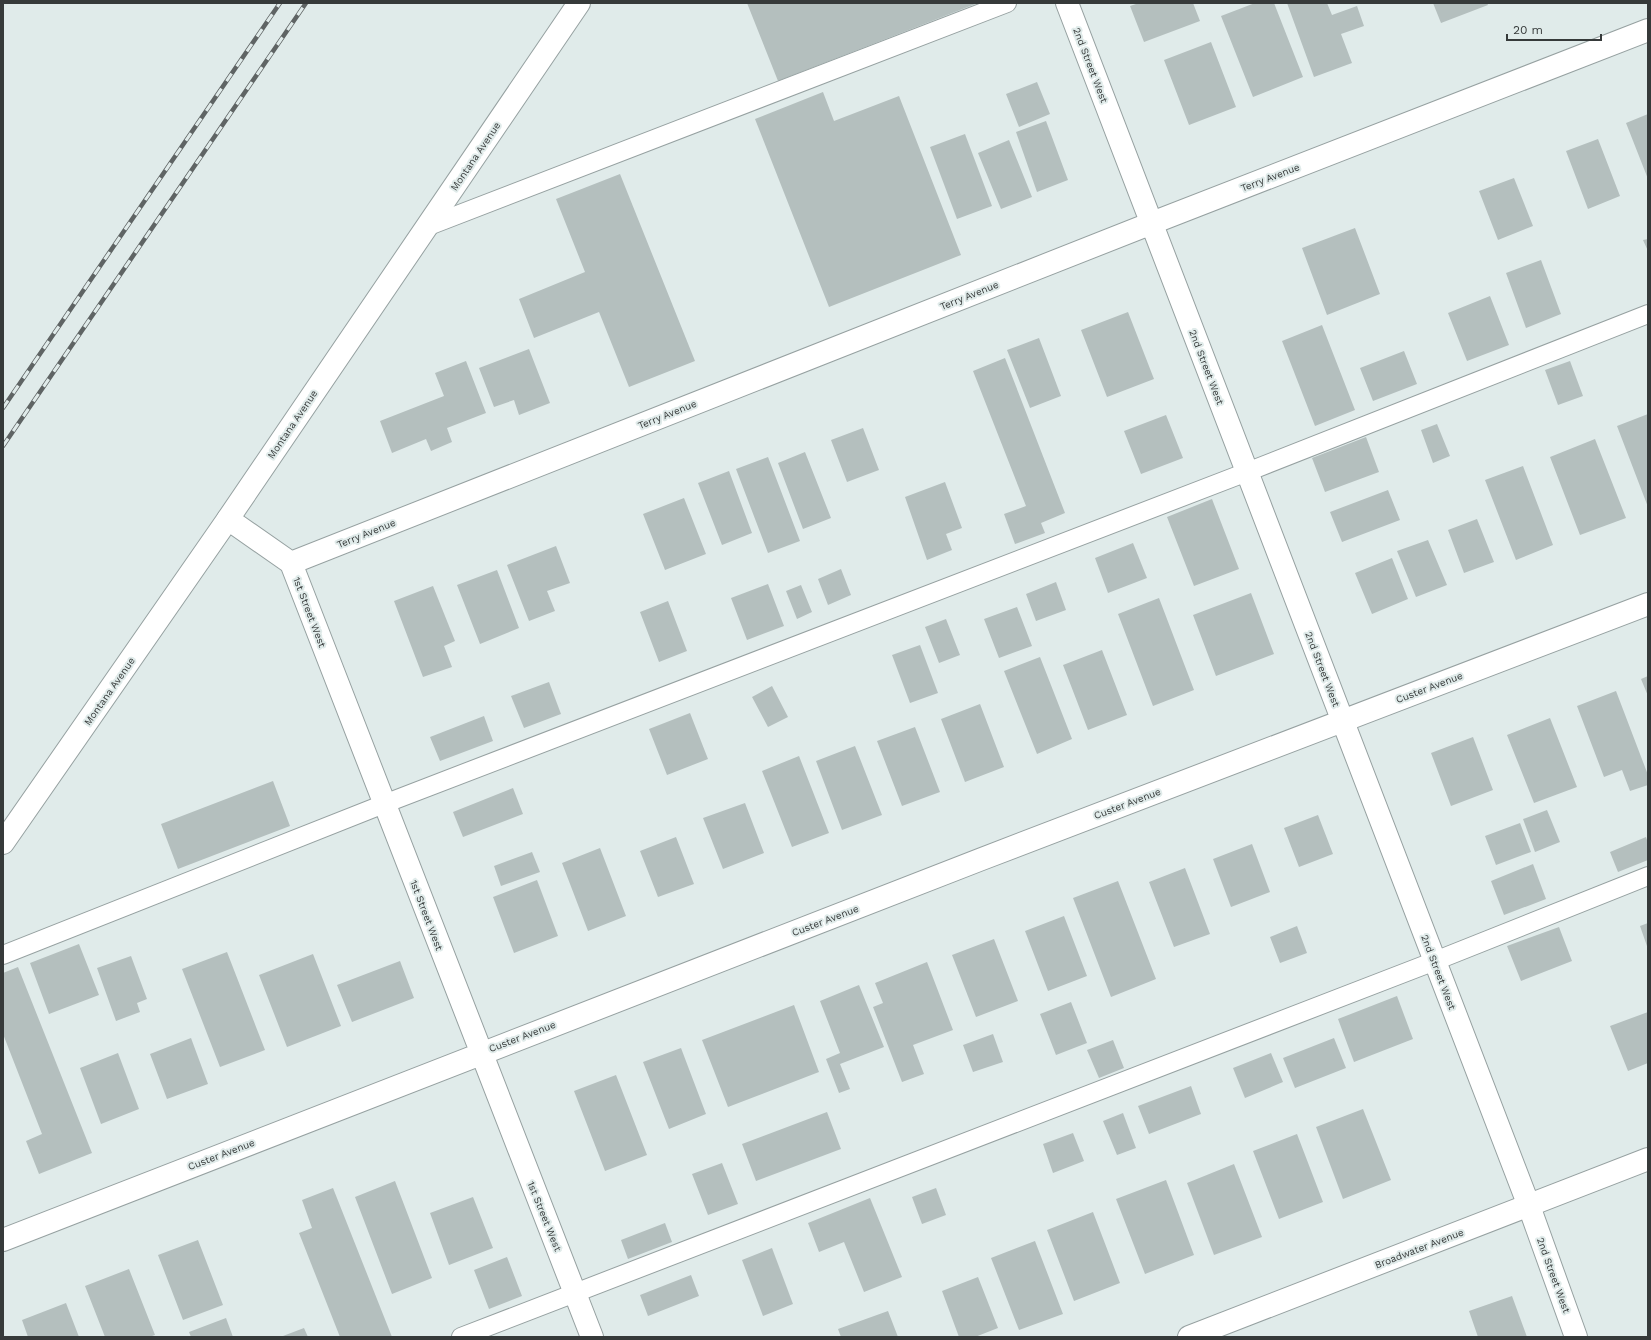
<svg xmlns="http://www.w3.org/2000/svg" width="1651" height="1340" font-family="'Work Sans',sans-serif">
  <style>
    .building { fill: #b4bfbe }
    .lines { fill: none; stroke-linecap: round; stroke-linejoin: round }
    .service-casing { stroke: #96a1a1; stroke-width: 20 }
    .minor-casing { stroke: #96a1a1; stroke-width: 24 }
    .secondary-casing { stroke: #96a1a1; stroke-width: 24 }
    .primary-casing { stroke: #96a1a1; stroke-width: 24 }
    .service { stroke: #fff; stroke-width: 18 }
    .minor { stroke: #fff; stroke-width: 22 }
    .secondary { stroke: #fff; stroke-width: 22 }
    .primary { stroke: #fff; stroke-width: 22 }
    .rail-casing { stroke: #5f6464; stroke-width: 4.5 }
    .rail { stroke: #e0ebea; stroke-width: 3; stroke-dasharray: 9; stroke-linecap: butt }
    .labels { text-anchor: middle; stroke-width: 4; stroke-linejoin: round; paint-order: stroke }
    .street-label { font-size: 10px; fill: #363a3a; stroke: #e0ebea }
  </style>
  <rect width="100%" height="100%" fill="#e0ebea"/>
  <path class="building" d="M 747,3 L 978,3 L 778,81 Z
    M 1139,3 L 1193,3 L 1200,21 L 1144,42 L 1130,6 Z
    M 1255,3 L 1274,3 L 1303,77 L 1253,97 L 1221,16 Z
    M 1287,3 L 1327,3 L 1332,15 L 1357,6 L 1364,26 L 1341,34 L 1352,63 L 1314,77 Z
    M 1433,3 L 1487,3 L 1488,5 L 1441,23 Z
    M 1211,42 L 1236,107 L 1189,125 L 1164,60 Z
    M 1037,82 L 1050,114 L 1019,127 L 1006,94 Z
    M 823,92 L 834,121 L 899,96 L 961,255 L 829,307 L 755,119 Z
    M 1648,114 L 1648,179 L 1626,123 Z
    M 1046,121 L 1068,180 L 1037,192 L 1016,132 Z
    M 965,134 L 992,206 L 957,219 L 930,147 Z
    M 1598,139 L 1620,196 L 1588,209 L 1566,151 Z
    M 1009,140 L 1032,197 L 1001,209 L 978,153 Z
    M 620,174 L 695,361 L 629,387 L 599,312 L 534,338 L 519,299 L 585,272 L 556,199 Z
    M 1514,178 L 1533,226 L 1498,240 L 1479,191 Z
    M 1355,228 L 1380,294 L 1327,315 L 1302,248 Z
    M 1648,239 L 1648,251 L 1643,240 Z
    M 1541,260 L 1561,314 L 1526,328 L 1506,273 Z
    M 1490,296 L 1509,345 L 1467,361 L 1448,313 Z
    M 1128,312 L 1154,379 L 1107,397 L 1081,330 Z
    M 1322,325 L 1355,410 L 1315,426 L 1282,341 Z
    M 1039,338 L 1061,396 L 1030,408 L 1007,350 Z
    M 529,349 L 550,403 L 519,415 L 514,400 L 494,407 L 479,368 Z
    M 1404,351 L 1417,384 L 1373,401 L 1360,368 Z
    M 1005,358 L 1065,513 L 1041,523 L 1045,533 L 1015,544 L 1004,514 L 1026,506 L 973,371 Z
    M 466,361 L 486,413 L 447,428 L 452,442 L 431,451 L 426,439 L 392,453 L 380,421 L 444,396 L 435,373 Z
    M 1570,361 L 1583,396 L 1558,405 L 1545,370 Z
    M 1648,414 L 1648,507 L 1617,426 Z
    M 1166,415 L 1183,458 L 1141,474 L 1124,431 Z
    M 1437,424 L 1450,456 L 1433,463 L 1421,430 Z
    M 863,428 L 879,470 L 847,482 L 831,440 Z
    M 1366,437 L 1379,472 L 1325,492 L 1312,458 Z
    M 1595,439 L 1626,518 L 1580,535 L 1550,457 Z
    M 805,452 L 831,518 L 803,529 L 778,463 Z
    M 768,457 L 800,541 L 768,553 L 736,469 Z
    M 1523,466 L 1553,545 L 1516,560 L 1485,480 Z
    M 729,471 L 752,533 L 722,545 L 698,483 Z
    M 945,482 L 962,528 L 946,534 L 952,550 L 927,560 L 905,497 Z
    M 1388,490 L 1400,520 L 1342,542 L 1330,512 Z
    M 684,498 L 706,554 L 665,570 L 643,514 Z
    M 1212,499 L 1239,569 L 1194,586 L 1167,517 Z
    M 1477,519 L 1494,562 L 1464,573 L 1448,530 Z
    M 1428,540 L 1447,585 L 1416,597 L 1397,551 Z
    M 1133,543 L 1147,578 L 1108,593 L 1095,558 Z
    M 556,546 L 570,583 L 547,591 L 555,611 L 529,621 L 507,565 Z
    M 1392,558 L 1408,599 L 1372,614 L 1355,573 Z
    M 841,569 L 851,595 L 828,605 L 818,579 Z
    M 497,570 L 519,628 L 480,644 L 457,585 Z
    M 1056,582 L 1066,610 L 1036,621 L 1026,594 Z
    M 768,584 L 784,626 L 747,640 L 731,598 Z
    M 801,585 L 812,612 L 797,619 L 786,591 Z
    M 433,586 L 455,641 L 444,646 L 452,667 L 423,677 L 394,601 Z
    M 1251,593 L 1274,654 L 1216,676 L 1193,615 Z
    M 1159,598 L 1194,690 L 1153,706 L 1118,614 Z
    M 668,601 L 687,651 L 659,662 L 640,612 Z
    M 1017,607 L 1032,646 L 999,658 L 984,619 Z
    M 946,619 L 960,655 L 939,663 L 925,627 Z
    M 920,645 L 938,693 L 910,703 L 892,655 Z
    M 1102,650 L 1127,715 L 1088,730 L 1063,665 Z
    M 1040,657 L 1072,739 L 1037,754 L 1004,671 Z
    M 1648,676 L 1648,696 L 1641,679 Z
    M 549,682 L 561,714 L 524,728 L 511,696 Z
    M 772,686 L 788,717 L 768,727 L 752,697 Z
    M 1616,691 L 1648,775 L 1648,785 L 1630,791 L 1622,770 L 1604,777 L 1577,706 Z
    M 980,704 L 1004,767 L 965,782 L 941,719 Z
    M 690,713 L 708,759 L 667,775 L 649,729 Z
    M 484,716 L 493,741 L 440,761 L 430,737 Z
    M 1550,718 L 1577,787 L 1534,803 L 1507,735 Z
    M 915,727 L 940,792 L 902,806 L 877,741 Z
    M 1473,737 L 1493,790 L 1451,806 L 1431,753 Z
    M 855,746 L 882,815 L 842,830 L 816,761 Z
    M 799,756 L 829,833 L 792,847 L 762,771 Z
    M 273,781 L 290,826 L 178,869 L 161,824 Z
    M 513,788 L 523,814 L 463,837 L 453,812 Z
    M 745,803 L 764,853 L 723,869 L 703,818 Z
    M 1547,810 L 1560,842 L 1535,852 L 1523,819 Z
    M 1318,815 L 1333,854 L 1299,867 L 1284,828 Z
    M 1520,823 L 1531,852 L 1496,865 L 1485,836 Z
    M 676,837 L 694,884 L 658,897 L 640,851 Z
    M 1646,837 L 1648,843 L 1648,860 L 1618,872 L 1610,852 Z
    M 1252,844 L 1270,892 L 1231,907 L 1213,859 Z
    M 600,848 L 626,916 L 588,931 L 562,863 Z
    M 532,852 L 540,872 L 501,886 L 494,866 Z
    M 1533,864 L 1546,899 L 1504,915 L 1491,881 Z
    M 1185,868 L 1210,934 L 1174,947 L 1149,882 Z
    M 537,880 L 558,936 L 514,953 L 493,897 Z
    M 1118,881 L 1156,979 L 1111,997 L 1073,898 Z
    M 1064,916 L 1087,976 L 1048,991 L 1025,931 Z
    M 1648,923 L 1648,949 L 1640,926 Z
    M 1297,926 L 1307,953 L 1280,963 L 1270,937 Z
    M 1559,927 L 1572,961 L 1521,981 L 1507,946 Z
    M 994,939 L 1018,1001 L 976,1017 L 952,955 Z
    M 79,944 L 99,995 L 49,1014 L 30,963 Z
    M 227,952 L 265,1050 L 220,1067 L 182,969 Z
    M 313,954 L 341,1026 L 287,1047 L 259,975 Z
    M 131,956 L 147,999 L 137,1003 L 140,1012 L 116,1021 L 97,968 Z
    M 400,961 L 414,998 L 352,1022 L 337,985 Z
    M 927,962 L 953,1030 L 913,1045 L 924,1074 L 902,1082 L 873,1007 L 883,1003 L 875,983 Z
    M 18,967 L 92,1153 L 39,1174 L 26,1141 L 42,1134 L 3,1034 L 3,973 Z
    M 859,985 L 884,1047 L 840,1064 L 850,1089 L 839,1093 L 826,1059 L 840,1053 L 820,1001 Z
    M 1397,996 L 1413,1039 L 1354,1062 L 1338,1019 Z
    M 1071,1002 L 1087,1043 L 1056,1055 L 1040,1014 Z
    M 794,1005 L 819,1072 L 728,1107 L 702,1040 Z
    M 1648,1012 L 1648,1063 L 1628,1071 L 1610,1026 Z
    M 993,1034 L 1003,1062 L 973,1072 L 963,1045 Z
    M 191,1038 L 208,1084 L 167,1099 L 150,1054 Z
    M 1334,1038 L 1346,1068 L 1295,1088 L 1283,1058 Z
    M 1113,1040 L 1124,1068 L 1099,1078 L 1087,1050 Z
    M 681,1048 L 706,1114 L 669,1129 L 643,1062 Z
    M 118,1053 L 139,1109 L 101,1124 L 80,1068 Z
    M 1271,1053 L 1283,1082 L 1245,1098 L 1233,1068 Z
    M 616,1075 L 647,1155 L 605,1171 L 574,1091 Z
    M 1191,1086 L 1201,1114 L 1149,1134 L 1138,1106 Z
    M 1363,1109 L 1391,1180 L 1343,1199 L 1316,1127 Z
    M 827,1112 L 841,1149 L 756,1181 L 742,1144 Z
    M 1123,1113 L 1136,1148 L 1117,1155 L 1103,1121 Z
    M 1073,1133 L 1084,1161 L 1053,1173 L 1043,1144 Z
    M 1297,1134 L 1323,1202 L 1279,1219 L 1253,1151 Z
    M 722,1163 L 738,1204 L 708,1215 L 692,1174 Z
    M 1234,1164 L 1262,1237 L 1214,1255 L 1187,1183 Z
    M 1166,1180 L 1194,1255 L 1145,1274 L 1116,1199 Z
    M 395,1181 L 432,1278 L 392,1294 L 355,1197 Z
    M 333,1188 L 392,1337 L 340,1337 L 299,1233 L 312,1228 L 302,1200 Z
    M 936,1188 L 946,1215 L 922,1224 L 912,1197 Z
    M 473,1197 L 493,1248 L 449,1265 L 430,1213 Z
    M 870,1198 L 902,1277 L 864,1292 L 844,1242 L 819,1252 L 808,1223 Z
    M 1093,1212 L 1120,1283 L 1074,1301 L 1047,1230 Z
    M 665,1223 L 672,1242 L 628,1259 L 621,1240 Z
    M 198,1240 L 223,1305 L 183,1320 L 158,1255 Z
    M 1035,1241 L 1063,1314 L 1019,1330 L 991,1258 Z
    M 772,1248 L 793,1304 L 763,1316 L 742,1260 Z
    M 507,1257 L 522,1296 L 489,1309 L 474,1270 Z
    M 129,1269 L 155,1335 L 149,1337 L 105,1337 L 85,1286 Z
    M 691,1275 L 699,1296 L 648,1316 L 640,1295 Z
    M 978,1277 L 998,1328 L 975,1337 L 959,1337 L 942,1291 Z
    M 1512,1296 L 1527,1337 L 1478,1337 L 1469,1311 Z
    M 66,1303 L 79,1337 L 28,1337 L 22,1320 Z
    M 888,1311 L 898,1337 L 841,1337 L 838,1329 Z
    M 226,1318 L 233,1337 L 191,1337 L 189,1332 Z
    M 304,1328 L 308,1337 L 284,1337 L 283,1336 Z"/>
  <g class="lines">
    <defs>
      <path id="service" d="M 426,227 L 1007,3
        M 3,955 L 384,804 L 1247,472 L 1648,314
        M 461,1337 L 1435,961 L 1648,876"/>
      <path id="minor" d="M 1067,3 L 1529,1206 L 1576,1337
        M 228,519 L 291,563 L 592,1337
        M 291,563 L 1152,223 L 1648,30
        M 3,1240 C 551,1026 1098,812 1648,604"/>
      <path id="secondary" d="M 1189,1337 L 1648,1159"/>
      <path id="primary" d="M 3,843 L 228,519 L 579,3"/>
    </defs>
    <use href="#service" class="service-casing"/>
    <use href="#minor" class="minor-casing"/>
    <use href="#secondary" class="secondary-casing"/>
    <use href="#primary" class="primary-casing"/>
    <use href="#service" class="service"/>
    <use href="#minor" class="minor"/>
    <use href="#secondary" class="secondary"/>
    <use href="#primary" class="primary"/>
    <defs>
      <path id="rail" d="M 3,408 L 280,3
        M 3,446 L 306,3"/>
    </defs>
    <use href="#rail" class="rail-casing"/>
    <use href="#rail" class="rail"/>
  </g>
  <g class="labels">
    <g class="street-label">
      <text transform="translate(1091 65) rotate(69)" y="4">2nd Street West</text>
      <text transform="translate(475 156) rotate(-56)" y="4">Montana Avenue</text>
      <text transform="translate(1270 177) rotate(-21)" y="4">Terry Avenue</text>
      <text transform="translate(969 295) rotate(-22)" y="4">Terry Avenue</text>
      <text transform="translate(1207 367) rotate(69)" y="4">2nd Street West</text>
      <text transform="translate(667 414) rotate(-22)" y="4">Terry Avenue</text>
      <text transform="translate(292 424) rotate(-56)" y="4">Montana Avenue</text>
      <text transform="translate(366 533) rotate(-22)" y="4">Terry Avenue</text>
      <text transform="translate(310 612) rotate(69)" y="4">1st Street West</text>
      <text transform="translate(1323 669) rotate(69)" y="4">2nd Street West</text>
      <text transform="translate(1429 687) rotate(-21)" y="4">Custer Avenue</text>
      <text transform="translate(109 691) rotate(-55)" y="4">Montana Avenue</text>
      <text transform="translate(1127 803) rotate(-21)" y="4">Custer Avenue</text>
      <text transform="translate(427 915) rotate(69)" y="4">1st Street West</text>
      <text transform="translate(825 920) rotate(-21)" y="4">Custer Avenue</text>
      <text transform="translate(1439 972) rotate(69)" y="4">2nd Street West</text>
      <text transform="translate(522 1036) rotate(-21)" y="4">Custer Avenue</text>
      <text transform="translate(221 1154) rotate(-21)" y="4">Custer Avenue</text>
      <text transform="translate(545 1216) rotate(68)" y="4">1st Street West</text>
      <text transform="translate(1419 1248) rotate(-21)" y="4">Broadwater Avenue</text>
      <text transform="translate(1554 1275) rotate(70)" y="4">2nd Street West</text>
    </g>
  </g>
  <rect width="1651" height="1340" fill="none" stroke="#363a3a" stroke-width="8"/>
  <path d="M1507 34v6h94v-6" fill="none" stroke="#363a3a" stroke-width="2"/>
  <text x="1513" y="34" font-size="12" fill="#363a3a" stroke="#e0ebea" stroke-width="3" paint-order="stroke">20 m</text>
</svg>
